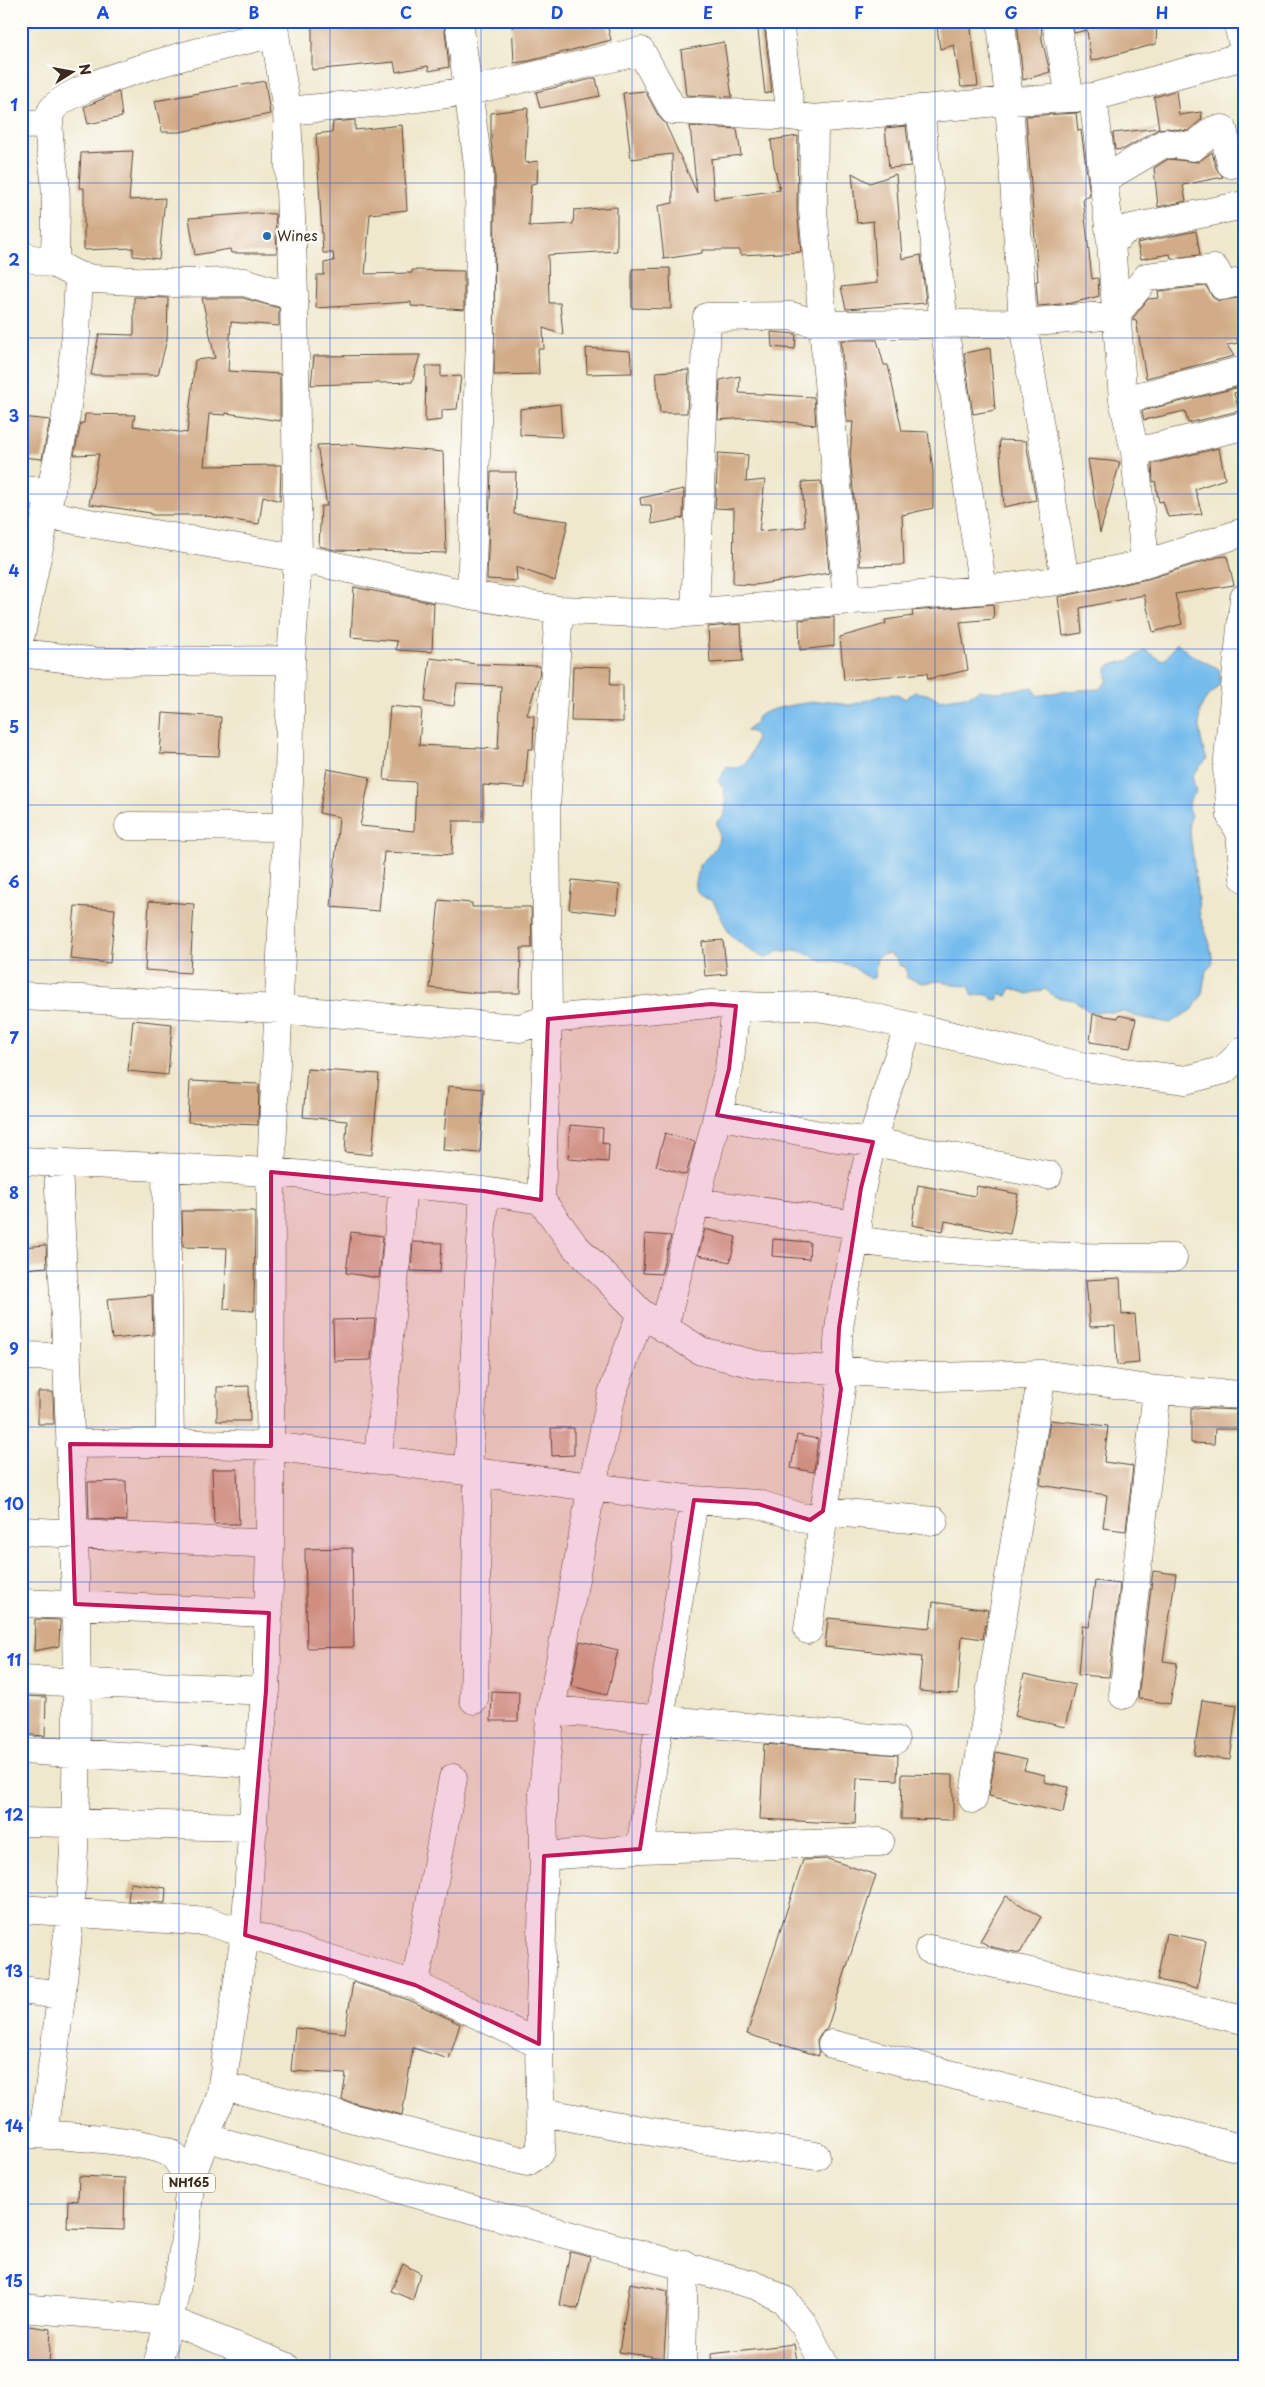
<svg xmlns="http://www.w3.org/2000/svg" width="1265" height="2387" font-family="'Playpen Sans',sans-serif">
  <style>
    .water { fill: #74bbec; stroke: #587285 }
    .building { fill: #d2ac88 }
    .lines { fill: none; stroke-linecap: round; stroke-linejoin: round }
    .minor-casing { stroke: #564638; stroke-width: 29 }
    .major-casing { stroke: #564638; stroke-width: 29 }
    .highway-casing { stroke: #564638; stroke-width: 29 }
    .minor { stroke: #fff; stroke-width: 28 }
    .major { stroke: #fff; stroke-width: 28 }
    .highway { stroke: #fff; stroke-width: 28 }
    .marked { fill: #c2185b; fill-opacity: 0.2; stroke: #c2185b; stroke-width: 4; stroke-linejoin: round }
    .grid { fill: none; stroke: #1d4ed8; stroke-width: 1; stroke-opacity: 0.55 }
    .poi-dot { fill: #1f6fb2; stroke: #fdfcf7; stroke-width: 2 }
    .labels { text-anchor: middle; stroke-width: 5; stroke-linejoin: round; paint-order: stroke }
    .shield { fill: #fdfcf7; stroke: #75695f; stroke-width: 1 }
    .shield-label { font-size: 12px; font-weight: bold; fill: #3b2a1e }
    .poi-label { font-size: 14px; fill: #3b2a1e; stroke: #fdfcf7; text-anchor: start }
    .neatline { fill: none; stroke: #1d4ed8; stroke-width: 2 }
    .grid-label { font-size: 16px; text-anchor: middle; font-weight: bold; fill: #1d4ed8 }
  </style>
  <rect width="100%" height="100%" fill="#fdfcf7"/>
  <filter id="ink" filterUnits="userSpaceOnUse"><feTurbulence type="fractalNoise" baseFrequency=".02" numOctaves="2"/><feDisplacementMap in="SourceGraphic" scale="10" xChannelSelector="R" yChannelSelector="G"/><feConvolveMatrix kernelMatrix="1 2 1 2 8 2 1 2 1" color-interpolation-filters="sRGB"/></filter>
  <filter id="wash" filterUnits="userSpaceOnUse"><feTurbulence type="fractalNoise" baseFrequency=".0096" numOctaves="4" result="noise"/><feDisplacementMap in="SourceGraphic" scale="20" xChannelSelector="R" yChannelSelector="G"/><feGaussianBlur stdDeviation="1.12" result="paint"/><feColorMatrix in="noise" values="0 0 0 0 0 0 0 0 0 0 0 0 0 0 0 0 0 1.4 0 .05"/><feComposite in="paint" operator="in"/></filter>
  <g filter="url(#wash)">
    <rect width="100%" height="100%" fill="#efe8cd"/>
    <path class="water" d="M 1177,643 L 1190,654 L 1219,669 C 1225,692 1210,689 1202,705 C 1196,716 1201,747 1207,759 L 1192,776 L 1196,793 L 1190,799 L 1189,811 L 1191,814 L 1189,823 L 1200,916 L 1210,944 L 1213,963 L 1206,971 L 1202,994 L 1193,1009 L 1170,1023 L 1138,1017 L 1124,1012 L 1090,1012 L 1074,1000 L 1055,997 L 1045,989 L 1028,994 L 1011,988 L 1007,996 L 1000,994 L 997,1000 L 992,999 L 987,994 L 973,996 L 969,986 L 953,985 L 940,981 L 923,983 L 907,978 L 906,967 L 900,966 C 896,955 886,950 877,958 L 874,978 L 870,979 L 850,965 L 821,960 L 797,950 L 788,952 L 780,950 L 767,958 L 751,951 L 730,935 L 713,901 C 687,892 698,883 699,865 C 706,858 718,849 719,837 C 720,830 716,827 717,821 C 731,815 724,799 724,787 L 718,782 L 727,766 C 744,775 754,751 756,737 L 753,732 L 746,731 L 757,722 L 757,718 C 764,707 816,701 830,701 C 837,701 842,705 849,705 C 865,703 892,686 905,699 L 915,692 L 931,695 L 939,700 L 971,695 L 979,690 L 998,692 L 1033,687 L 1037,696 C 1059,691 1078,690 1099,689 L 1107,682 L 1107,668 L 1110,665 L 1130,660 L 1145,650 L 1161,660 L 1166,659 Z"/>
    <g id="blocks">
      <path class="building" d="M 388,21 L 444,21 L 449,67 L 429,71 L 428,66 L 396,72 L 394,62 L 312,70 L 312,24 L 388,23 Z
        M 512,21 L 606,21 L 611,40 L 529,61 L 514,63 Z
        M 757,21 L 764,21 L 772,92 L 765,94 Z
        M 970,21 L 978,86 L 961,87 L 954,45 L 940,49 L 937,26 Z
        M 1017,21 L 1041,21 L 1042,40 L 1050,72 L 1023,80 Z
        M 1072,21 L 1157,21 L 1156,44 L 1091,61 L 1087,30 L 1074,33 Z
        M 724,42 L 732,97 L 686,95 L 681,50 Z
        M 596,78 L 600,96 L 540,108 L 536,92 Z
        M 265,81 L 270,114 L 180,132 L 162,132 L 155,101 Z
        M 645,91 L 659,117 L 665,123 L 697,193 L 690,126 L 737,129 L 741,155 L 711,159 L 714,199 L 780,190 L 774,165 L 771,140 L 798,136 L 797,210 L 801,252 L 740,255 L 740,250 L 702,250 L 702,253 L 664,259 L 658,206 L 673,203 L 672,154 L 631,159 L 623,93 Z
        M 1176,91 L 1179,115 L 1201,112 L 1202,119 L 1188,131 L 1167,128 L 1158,129 L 1124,149 L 1115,150 L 1113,133 L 1159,128 L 1154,97 Z
        M 119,92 L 122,117 L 88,124 L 84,107 Z
        M 528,108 L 525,163 L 538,161 L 537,183 L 531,184 L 529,226 L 573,224 L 574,210 L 617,207 L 617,251 L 548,255 L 549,303 L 560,303 L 563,335 L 543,328 L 544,349 L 538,349 L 539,374 L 494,375 L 495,173 L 491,141 L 491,113 Z
        M 1076,113 L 1078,131 L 1081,130 L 1090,196 L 1083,199 L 1092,279 L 1098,278 L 1099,296 L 1072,303 L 1038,306 L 1036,281 L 1038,281 L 1026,116 Z
        M 355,120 L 355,130 L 402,125 L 407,210 L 370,214 L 365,274 L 412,273 L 412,270 L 464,271 L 464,310 L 411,306 L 411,302 L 316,308 L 317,275 L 324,275 L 324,263 L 334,261 L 333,253 L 323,253 L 316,134 L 332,132 L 333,122 Z
        M 906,126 L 911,166 L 889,168 L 885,128 Z
        M 133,151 L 129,200 L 165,198 L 159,259 L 133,256 L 133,248 L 84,250 L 84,188 L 79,188 L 81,153 Z
        M 1212,152 L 1216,168 L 1223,177 L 1183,185 L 1186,201 L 1158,207 L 1154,168 L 1168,159 L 1198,162 Z
        M 852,173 L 870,183 L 896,174 L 902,259 L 921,255 L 926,303 L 846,309 L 841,287 L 877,283 L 873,221 L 857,223 Z
        M 257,213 L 275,214 L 277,253 L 231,253 L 230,249 L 195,255 L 189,218 Z
        M 1196,231 L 1200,255 L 1171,258 L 1170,254 L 1141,259 L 1137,243 Z
        M 670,268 L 671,309 L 632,308 L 632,269 Z
        M 1206,286 L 1213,298 L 1219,301 L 1244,297 L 1244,337 L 1237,339 L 1238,343 L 1227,345 L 1234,356 L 1146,378 L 1136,320 L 1133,321 L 1133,318 L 1148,299 L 1159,298 L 1158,291 Z
        M 134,297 L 168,298 L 167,339 L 158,375 L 91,375 L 99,334 L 134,335 Z
        M 202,298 L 243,298 L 279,308 L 279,326 L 231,322 L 228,371 L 280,374 L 280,421 L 226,413 L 226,415 L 209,414 L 204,466 L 281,465 L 280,501 L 263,496 L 259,524 L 200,515 L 151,515 L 151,513 L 89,504 L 99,454 L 74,455 L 81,423 L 84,423 L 85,414 L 135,415 L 133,426 L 187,433 L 195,360 L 215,358 Z
        M 771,332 L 796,334 L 795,349 L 772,347 Z
        M 841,340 L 877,340 L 884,365 L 888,365 L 902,431 L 928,432 L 933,471 L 933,508 L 902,515 L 904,565 L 860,566 L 850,455 L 853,422 L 847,422 Z
        M 586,348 L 630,351 L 632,373 L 587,374 Z
        M 990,348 L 995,410 L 973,414 L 964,353 Z
        M 420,355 L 412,382 L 311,385 L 314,356 Z
        M 426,366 L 441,366 L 441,377 L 461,376 L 457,409 L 442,410 L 442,420 L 425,422 Z
        M 689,370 L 687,413 L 660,413 L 656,372 Z
        M 740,376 L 739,393 L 814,397 L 816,425 L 752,418 L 718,420 L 720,380 Z
        M 1244,386 L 1244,390 L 1234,393 L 1239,411 L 1188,423 L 1185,411 L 1144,420 L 1142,411 Z
        M 560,404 L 562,437 L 520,435 L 520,409 Z
        M 21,417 L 50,420 L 42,459 L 21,457 Z
        M 999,440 L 1026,441 L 1036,500 L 1004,507 Z
        M 351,444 L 443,452 L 446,553 L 335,550 L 319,546 L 321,506 L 327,506 L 317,445 Z
        M 1219,448 L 1225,479 L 1195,489 L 1202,514 L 1168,517 L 1163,501 L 1159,502 L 1155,481 L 1153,482 L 1152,464 Z
        M 718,453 L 748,455 L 746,482 L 765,480 L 759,531 L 805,527 L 802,482 L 821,481 L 829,573 L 755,585 L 733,584 L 734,509 L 715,508 Z
        M 1088,459 L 1120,462 L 1100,533 Z
        M 491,472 L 516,472 L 514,514 L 568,521 L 555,581 L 516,567 L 517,581 L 487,579 Z
        M 684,489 L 683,518 L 652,524 L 651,505 L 641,505 L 640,498 Z
        M 1227,556 L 1234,585 L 1175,594 L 1182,624 L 1153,632 L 1144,595 L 1080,608 L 1082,633 L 1063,636 L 1058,597 L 1148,579 L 1218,557 Z
        M 354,587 L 434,603 L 432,652 L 396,650 L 397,641 L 351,637 Z
        M 993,604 L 994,619 L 960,622 L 968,670 L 928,679 L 927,673 L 844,680 L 840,637 L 886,624 L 885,620 L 913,616 L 912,611 Z
        M 834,617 L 834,646 L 800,650 L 799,620 Z
        M 741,624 L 743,661 L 710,663 L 708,627 Z
        M 430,658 L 477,664 L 540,666 L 539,675 L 527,715 L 534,716 L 533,749 L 528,749 L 525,788 L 483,785 L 483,821 L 453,821 L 452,855 L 384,852 L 379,911 L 331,907 L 339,817 L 319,813 L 327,769 L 370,777 L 360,826 L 414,831 L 416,782 L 384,780 L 390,706 L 422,709 L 419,745 L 498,749 L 501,686 L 457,684 L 454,706 L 425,702 Z
        M 573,666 L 611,667 L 610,685 L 623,685 L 623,722 L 571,721 Z
        M 163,713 L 221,717 L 219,756 L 160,754 Z
        M 572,880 L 620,885 L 617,914 L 569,909 Z
        M 439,900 L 472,903 L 472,907 L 531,907 L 532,948 L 521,948 L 520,993 L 476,993 L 430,988 Z
        M 149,901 L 194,904 L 190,973 L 145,970 Z
        M 75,906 L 115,909 L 110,963 L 70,959 Z
        M 723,940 L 727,974 L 705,976 L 702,942 Z
        M 1093,1014 L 1118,1018 L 1118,1015 L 1136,1019 L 1130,1048 L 1090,1042 Z
        M 133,1020 L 172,1024 L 168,1075 L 128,1071 Z
        M 307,1069 L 379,1074 L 372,1155 L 345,1152 L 347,1121 L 303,1117 Z
        M 190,1081 L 259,1084 L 258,1125 L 188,1122 Z
        M 448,1086 L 484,1089 L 480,1153 L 443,1150 Z
        M 570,1125 L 603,1128 L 602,1143 L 609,1144 L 608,1162 L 568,1159 Z
        M 665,1133 L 695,1142 L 686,1175 L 656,1166 Z
        M 918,1185 L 975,1196 L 977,1186 L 1018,1194 L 1010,1234 L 945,1221 L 943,1231 L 912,1225 Z
        M 182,1211 L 255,1211 L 254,1311 L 224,1309 L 227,1248 L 183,1247 Z
        M 705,1229 L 736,1237 L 730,1262 L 698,1255 Z
        M 351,1232 L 383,1236 L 379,1278 L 346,1273 Z
        M 645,1234 L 671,1236 L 661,1274 L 643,1273 Z
        M 773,1239 L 810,1242 L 809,1259 L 772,1256 Z
        M 413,1242 L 442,1243 L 440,1272 L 411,1271 Z
        M 46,1245 L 47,1267 L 25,1269 L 22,1247 Z
        M 1120,1278 L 1122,1315 L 1135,1314 L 1139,1363 L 1117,1365 L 1115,1326 L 1090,1327 L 1086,1280 Z
        M 152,1295 L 153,1335 L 112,1339 L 107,1299 Z
        M 375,1319 L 371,1360 L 334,1361 L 333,1320 Z
        M 249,1386 L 250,1421 L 217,1421 L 217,1387 Z
        M 38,1392 L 53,1392 L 54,1424 L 38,1424 Z
        M 1191,1408 L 1240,1410 L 1240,1429 L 1215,1429 L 1214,1444 L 1191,1443 Z
        M 1050,1420 L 1108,1426 L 1104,1462 L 1133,1466 L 1126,1531 L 1103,1528 L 1107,1495 L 1040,1485 Z
        M 551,1428 L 574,1428 L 574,1455 L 552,1456 Z
        M 797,1435 L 818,1439 L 814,1472 L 791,1468 Z
        M 212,1469 L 237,1469 L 239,1524 L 214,1524 Z
        M 126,1481 L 127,1521 L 89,1519 L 88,1482 Z
        M 352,1548 L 354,1647 L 307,1648 L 305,1549 Z
        M 1153,1571 L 1176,1574 L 1163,1661 L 1177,1663 L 1170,1704 L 1138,1698 Z
        M 1095,1581 L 1120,1584 L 1109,1677 L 1078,1675 L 1082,1626 L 1089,1627 Z
        M 933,1602 L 988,1610 L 983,1639 L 962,1636 L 958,1694 L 919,1691 L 922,1657 L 825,1647 L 828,1618 L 930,1628 Z
        M 35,1619 L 60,1620 L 59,1646 L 34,1651 Z
        M 580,1641 L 618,1650 L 607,1695 L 571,1686 Z
        M 1024,1674 L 1075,1685 L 1065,1727 L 1015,1716 Z
        M 492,1691 L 519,1692 L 518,1721 L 491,1721 Z
        M 21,1696 L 46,1697 L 45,1736 L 21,1734 Z
        M 1202,1700 L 1237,1705 L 1230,1760 L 1194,1755 Z
        M 764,1744 L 898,1755 L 897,1780 L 857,1778 L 855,1824 L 760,1819 Z
        M 996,1752 L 1027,1759 L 1024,1770 L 1045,1775 L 1044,1782 L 1068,1787 L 1063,1813 L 989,1796 Z
        M 902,1774 L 953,1775 L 953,1820 L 901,1819 Z
        M 828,1859 L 876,1875 L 827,2029 L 821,2033 L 817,2040 L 819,2056 L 747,2034 L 803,1860 Z
        M 130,1883 L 166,1888 L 165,1903 L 128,1901 Z
        M 1006,1896 L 1041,1917 L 1020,1953 L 991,1947 L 980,1941 Z
        M 1166,1933 L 1206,1941 L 1197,1988 L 1157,1980 Z
        M 353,1982 L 409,2000 L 460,2024 L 449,2059 L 413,2048 L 402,2115 L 342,2100 L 346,2074 L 291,2071 L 295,2028 L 345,2033 Z
        M 79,2176 L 125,2178 L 124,2230 L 67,2228 L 68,2200 L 78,2201 Z
        M 570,2252 L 590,2257 L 578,2309 L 560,2305 Z
        M 403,2264 L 420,2273 L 413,2300 L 391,2291 Z
        M 630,2283 L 668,2291 L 664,2358 L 619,2352 Z
        M 21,2325 L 51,2329 L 49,2366 L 21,2366 Z
        M 794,2344 L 798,2366 L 712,2366 L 711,2354 Z"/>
    </g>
  </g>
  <g filter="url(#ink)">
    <use href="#blocks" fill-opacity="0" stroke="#564638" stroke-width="1"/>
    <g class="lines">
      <defs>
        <path id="minor" d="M 459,21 L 479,173 L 480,339 L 471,595
          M 779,21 L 791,116
          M 1001,21 L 1009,101 L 1023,323 L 1065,580
          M 1056,21 L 1070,97
          M 1237,21 L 1244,49
          M 1093,97 L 1111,243 L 1123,400 L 1135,452 L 1145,564
          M 920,109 L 944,324 L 983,590
          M 287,111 L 404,100 L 469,91 L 641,51 L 673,110 L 791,116 L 814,119 L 1009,101 L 1093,97 L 1244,56
          M 814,119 L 813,210 L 847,599
          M 21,125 L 49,124
          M 1104,179 L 1165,143 L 1193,147 L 1214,130 L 1223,129 L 1231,164 L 1244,159
          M 1111,243 L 1127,229 L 1244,205
          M 21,256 L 55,264 L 79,276 L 94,279 L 173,283 L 245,282 L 269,290 L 294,295
          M 55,264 C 55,237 57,208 55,180 C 54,162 44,129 51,112 C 63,82 238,42 275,33
          M 1123,400 L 1244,370
          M 1135,452 L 1244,426
          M 21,490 L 50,492
          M 46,514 L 94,524 L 298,558 L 471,595 L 559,610 L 672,614 L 983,590 L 1065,580 L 1145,564 L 1244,532
          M 1244,598 L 1227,769 L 1231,817 L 1240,832 L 1244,878
          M 695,612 L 707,317 L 791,316 L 822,325 L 1023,323 L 1115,315 L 1147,277 L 1215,269 L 1223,286 L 1244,281
          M 21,634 L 65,423 L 76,335 L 79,276
          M 21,653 L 97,662 L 291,660
          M 129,826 L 287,827
          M 21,996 L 280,1009 L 520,1028 L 548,1019 L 711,1004 L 765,1007 L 809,1006 L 855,1013 L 1085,1067 L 1186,1080 L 1224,1070 L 1244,1050
          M 717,1115 L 830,1137 L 873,1142 L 1048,1175
          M 21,1161 L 271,1172 L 484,1191 L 541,1200 L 574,1245 L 641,1313 L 701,1351 L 758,1365 L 937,1377 L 1042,1374 L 1157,1390 L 1244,1395
          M 166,1168 L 170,1443
          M 541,1200 L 548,1019 L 546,808 L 559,610
          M 696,1202 L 858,1225
          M 855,1240 C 961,1255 1066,1258 1173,1258
          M 664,1328 L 729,1069 L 736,1006
          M 21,1356 L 66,1357
          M 70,1444 L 170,1443 L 271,1446 L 694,1500 L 758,1504 L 810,1520 L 823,1511 L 934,1521
          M 378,1459 L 403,1184
          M 468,1472 L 484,1191
          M 21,1531 L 270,1544
          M 21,1603 L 269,1613
          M 808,1630 L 841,1389 C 831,1343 845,1296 853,1250 C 857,1229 857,1207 862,1186 C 873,1132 890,1079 909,1026
          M 21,1680 L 266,1691
          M 1123,1695 L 1157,1390
          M 474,1700 L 478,1473
          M 551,1710 L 895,1740
          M 21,1750 L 257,1764
          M 973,1799 L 1042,1374
          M 21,1822 L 254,1827
          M 640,1849 L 694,1500
          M 544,1856 L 640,1849 L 880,1842
          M 21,1909 L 209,1922 L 415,1985 L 539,2044
          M 929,1949 L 1244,2020
          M 415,1985 L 453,1778
          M 21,1990 L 62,1995
          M 832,2044 L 1244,2149
          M 223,2086 L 527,2162 L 541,2151 L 539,2044 L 544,1856 L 543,1791 L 551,1710 L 592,1486 L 612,1394 L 641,1313
          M 220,2098 L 245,1935 L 257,1764 L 266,1691 L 270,1544 L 271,1172 L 289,782 L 291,660 L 298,558 L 294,295 L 287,111 L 273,21
          M 541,2112 L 670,2135 L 816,2156
          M 43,2134 C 57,2031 72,1927 75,1823 C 82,1604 67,1383 58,1164
          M 207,2138 L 758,2286 L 784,2300 L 804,2325 L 825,2366
          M 21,2308 L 169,2320 L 285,2366
          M 682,2366 L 684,2264"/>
        <path id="major" d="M 189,2183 L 220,2098"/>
        <path id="highway" d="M 21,2134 C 48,2134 153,2140 171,2154 C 177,2158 187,2175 189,2183 C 191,2188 189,2196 188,2202 C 186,2257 171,2313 157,2366"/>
      </defs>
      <use href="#minor" class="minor-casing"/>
      <use href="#major" class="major-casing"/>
      <use href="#highway" class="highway-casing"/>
      <use href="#minor" class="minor"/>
      <use href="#major" class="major"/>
      <use href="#highway" class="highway"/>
    </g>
  </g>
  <path class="marked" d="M 711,1004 L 736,1006 L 729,1069 L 717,1115 L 873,1142 L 861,1188 L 839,1328 L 837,1371 L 841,1389 L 823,1511 L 810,1520 L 758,1504 L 694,1500 L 640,1849 L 544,1856 L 539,2044 L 415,1985 L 245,1935 L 266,1691 L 269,1613 L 75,1604 L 70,1444 L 271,1446 L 271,1172 L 484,1191 L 541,1200 L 548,1019 Z"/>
  <path class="grid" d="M 179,21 L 179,2366M 330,21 L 330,2366M 481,21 L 481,2366M 632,21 L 632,2366M 784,21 L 784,2366M 935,21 L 935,2366M 1086,21 L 1086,2366M 21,183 L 1244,183M 21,338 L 1244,338M 21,494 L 1244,494M 21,649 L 1244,649M 21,805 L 1244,805M 21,960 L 1244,960M 21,1116 L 1244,1116M 21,1271 L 1244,1271M 21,1427 L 1244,1427M 21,1582 L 1244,1582M 21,1738 L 1244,1738M 21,1893 L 1244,1893M 21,2049 L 1244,2049M 21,2204 L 1244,2204"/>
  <circle class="poi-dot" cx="267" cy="236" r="5"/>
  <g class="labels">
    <rect class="shield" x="163" y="2173.5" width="52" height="19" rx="4"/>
    <g class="shield-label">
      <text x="189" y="2187">NH165</text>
    </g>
    <g class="poi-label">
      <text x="277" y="241">Wines</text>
    </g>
  </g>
  <rect width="1265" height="2387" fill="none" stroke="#fdfcf7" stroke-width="55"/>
  <g transform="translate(72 72) rotate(79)" stroke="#fdfcf7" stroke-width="4" paint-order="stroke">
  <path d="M0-4L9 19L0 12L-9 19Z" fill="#3b2a1e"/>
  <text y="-8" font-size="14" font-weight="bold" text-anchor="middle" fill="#3b2a1e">N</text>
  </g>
  <rect x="28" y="28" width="1210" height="2332" class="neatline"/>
  <g class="grid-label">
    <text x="103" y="19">A</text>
    <text x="254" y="19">B</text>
    <text x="406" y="19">C</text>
    <text x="557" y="19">D</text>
    <text x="708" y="19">E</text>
    <text x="859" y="19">F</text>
    <text x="1011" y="19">G</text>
    <text x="1162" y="19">H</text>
    <text x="14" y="111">1</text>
    <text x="14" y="266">2</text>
    <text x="14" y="422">3</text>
    <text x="14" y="577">4</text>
    <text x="14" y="733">5</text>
    <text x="14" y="888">6</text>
    <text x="14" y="1044">7</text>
    <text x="14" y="1199">8</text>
    <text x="14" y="1355">9</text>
    <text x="14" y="1510">10</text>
    <text x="14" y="1666">11</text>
    <text x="14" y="1821">12</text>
    <text x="14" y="1977">13</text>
    <text x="14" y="2132">14</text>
    <text x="14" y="2287">15</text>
  </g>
</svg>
